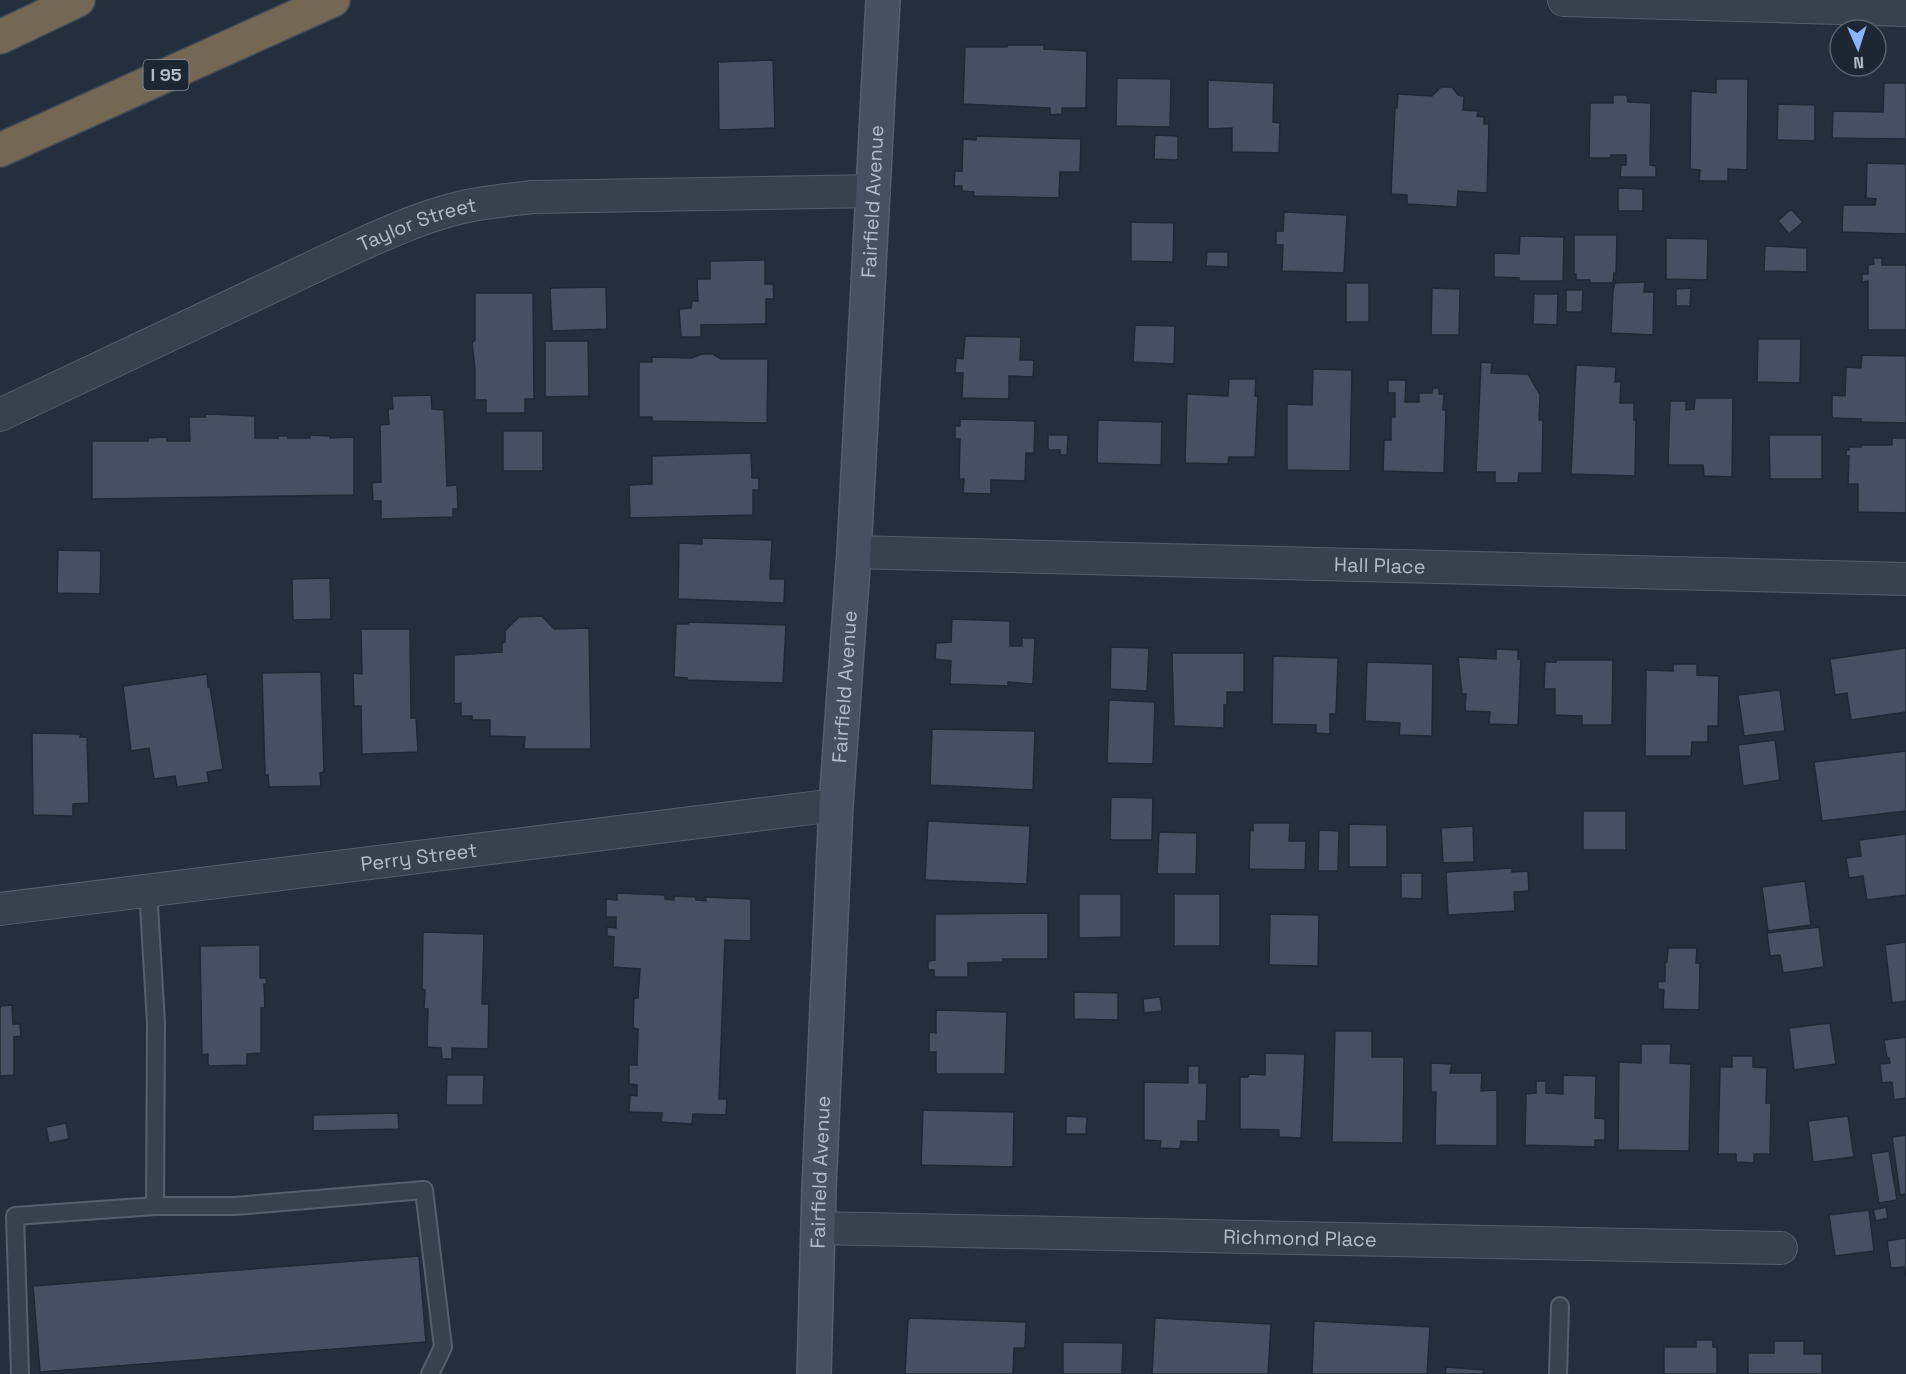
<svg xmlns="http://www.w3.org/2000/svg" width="1906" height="1374" font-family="'Space Grotesk',sans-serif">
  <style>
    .building { fill: #455162; stroke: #1f2835; stroke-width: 1.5 }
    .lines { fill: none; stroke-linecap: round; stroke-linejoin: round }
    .service-casing { stroke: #565f6c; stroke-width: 20 }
    .minor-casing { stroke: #565f6c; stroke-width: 34 }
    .secondary-casing { stroke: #565f6c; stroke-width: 36 }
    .motorway-casing { stroke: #434c59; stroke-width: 36 }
    .service { stroke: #38414e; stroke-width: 16 }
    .minor { stroke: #38414e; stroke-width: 32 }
    .secondary { stroke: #465061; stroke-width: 33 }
    .motorway { stroke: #746855; stroke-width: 33 }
    .labels { text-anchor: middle; stroke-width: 5; stroke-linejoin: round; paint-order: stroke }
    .shield { fill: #1d2633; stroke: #878f9c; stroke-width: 1.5 }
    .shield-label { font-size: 18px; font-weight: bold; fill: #b4bcc9 }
    .street-label { font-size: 20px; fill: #b4bcc9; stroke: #1d2633 }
  </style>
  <rect width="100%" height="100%" fill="#242f3e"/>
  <path class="building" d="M 1007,45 L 1044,45 L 1044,49 L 1087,51 L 1086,108 L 1062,108 L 1062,114 L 1050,115 L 1050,108 L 963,104 L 965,47 L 1007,47 Z
    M 773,60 L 775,128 L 719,130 L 718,62 Z
    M 1117,78 L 1171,79 L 1170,127 L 1116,126 Z
    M 1716,79 L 1748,79 L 1747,170 L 1728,169 L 1728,181 L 1699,181 L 1700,170 L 1690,169 L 1691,91 L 1716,93 Z
    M 1208,80 L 1274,83 L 1273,122 L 1280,123 L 1279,153 L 1232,152 L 1232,128 L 1208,129 Z
    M 1884,83 L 1906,83 L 1906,139 L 1832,138 L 1833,111 L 1883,112 Z
    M 1441,87 L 1452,87 L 1458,95 L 1464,96 L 1463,110 L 1478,111 L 1477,116 L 1484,117 L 1484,124 L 1489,124 L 1487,193 L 1458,191 L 1457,207 L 1407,204 L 1407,195 L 1391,194 L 1395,108 L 1397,108 L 1398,94 L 1432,96 Z
    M 1613,95 L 1627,95 L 1628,102 L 1651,103 L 1650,165 L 1656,166 L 1656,177 L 1620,177 L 1621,165 L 1626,165 L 1626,155 L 1611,155 L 1610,158 L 1589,158 L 1590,103 L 1613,103 Z
    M 1778,104 L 1815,105 L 1815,141 L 1777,140 Z
    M 1155,135 L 1178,136 L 1178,160 L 1154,159 Z
    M 976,136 L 1081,139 L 1080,172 L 1060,172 L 1059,198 L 973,196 L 974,192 L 962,191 L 962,186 L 954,186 L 955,171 L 962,171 L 963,139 L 976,140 Z
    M 1867,163 L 1906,164 L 1906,234 L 1842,232 L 1843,205 L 1875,205 L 1876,199 L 1866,198 Z
    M 1618,188 L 1643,189 L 1643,211 L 1618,211 Z
    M 1791,209 L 1803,222 L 1789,234 L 1778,221 Z
    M 1284,212 L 1347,215 L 1344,273 L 1282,271 L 1283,245 L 1276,245 L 1276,231 L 1283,231 Z
    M 1131,222 L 1174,223 L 1173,262 L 1131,261 Z
    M 1574,235 L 1617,235 L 1616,274 L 1614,273 L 1613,283 L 1590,283 L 1590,280 L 1576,280 L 1576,274 L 1574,274 Z
    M 1520,236 L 1564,237 L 1563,281 L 1519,281 L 1519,278 L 1494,277 L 1494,253 L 1519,254 Z
    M 1666,238 L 1708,239 L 1707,280 L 1666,279 Z
    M 1765,246 L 1807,248 L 1807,272 L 1764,271 Z
    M 1207,252 L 1228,252 L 1228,267 L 1206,266 Z
    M 1873,258 L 1882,258 L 1882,265 L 1906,265 L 1906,330 L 1868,330 L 1868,281 L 1862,282 L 1862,274 L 1868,274 L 1868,265 L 1874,264 Z
    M 765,260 L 765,284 L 773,284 L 774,299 L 766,299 L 766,324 L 701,325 L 701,337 L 681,337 L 679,309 L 691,308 L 692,301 L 698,301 L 697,279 L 710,279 L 710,261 Z
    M 1645,282 L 1644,292 L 1654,292 L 1653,335 L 1611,333 L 1613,290 L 1615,283 Z
    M 1346,283 L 1369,283 L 1369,322 L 1346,322 Z
    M 606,287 L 607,329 L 552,331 L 550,288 Z
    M 1432,288 L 1460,289 L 1459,335 L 1431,335 Z
    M 1691,288 L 1690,306 L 1676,306 L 1676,289 Z
    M 1566,290 L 1583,290 L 1582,312 L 1566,312 Z
    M 475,293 L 533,293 L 534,399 L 525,399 L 525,413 L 486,413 L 486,400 L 475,400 L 475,369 L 472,343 L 475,340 Z
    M 1534,294 L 1558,294 L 1557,325 L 1533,324 Z
    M 1135,325 L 1175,326 L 1174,364 L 1133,362 Z
    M 965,336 L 1021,337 L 1020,360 L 1034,360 L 1033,377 L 1009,376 L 1009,399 L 962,398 L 963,373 L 955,373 L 956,358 L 963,359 Z
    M 1758,339 L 1801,339 L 1800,383 L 1757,382 Z
    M 545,341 L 588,341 L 589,396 L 545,397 Z
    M 702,354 L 713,354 L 721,359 L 768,359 L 767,423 L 652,421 L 652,417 L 639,417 L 639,362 L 652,362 L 652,357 L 692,358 Z
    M 1862,355 L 1906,356 L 1906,423 L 1861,422 L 1861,419 L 1832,418 L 1832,395 L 1845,396 L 1846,367 L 1861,368 Z
    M 1481,362 L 1492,363 L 1491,373 L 1528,374 L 1540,395 L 1539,420 L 1543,420 L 1542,473 L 1519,473 L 1518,483 L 1495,483 L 1495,472 L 1476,472 Z
    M 1576,365 L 1616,367 L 1615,382 L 1621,381 L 1620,403 L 1634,403 L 1634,420 L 1636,420 L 1635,476 L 1571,474 Z
    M 1313,369 L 1352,370 L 1350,471 L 1287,470 L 1287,404 L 1312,405 Z
    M 1229,379 L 1256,379 L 1255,396 L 1258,396 L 1255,457 L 1229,457 L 1228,464 L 1185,463 L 1187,394 L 1228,396 Z
    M 1388,380 L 1406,380 L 1405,402 L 1419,402 L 1419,393 L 1432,393 L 1433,388 L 1439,388 L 1439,394 L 1444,394 L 1443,410 L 1446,410 L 1444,473 L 1383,471 L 1384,440 L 1391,440 L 1391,417 L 1395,417 L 1395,393 L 1388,393 Z
    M 431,395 L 432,409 L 444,410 L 447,486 L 457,485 L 458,509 L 453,509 L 453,517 L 381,519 L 381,501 L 373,501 L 372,483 L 381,482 L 380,425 L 389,424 L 388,409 L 393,409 L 392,396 Z
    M 1695,398 L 1733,398 L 1732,477 L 1704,476 L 1703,465 L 1668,465 L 1670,401 L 1686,401 L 1686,410 L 1694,409 Z
    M 206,414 L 255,416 L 255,438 L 278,438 L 277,436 L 288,436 L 288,438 L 310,438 L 310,435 L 330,436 L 330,438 L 354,437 L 354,495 L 92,499 L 92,441 L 148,441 L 148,438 L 167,437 L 167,441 L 190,441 L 189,417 L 205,417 Z
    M 960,419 L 1035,421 L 1034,453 L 1026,453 L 1025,481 L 991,480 L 991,494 L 963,493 L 964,479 L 959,479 L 960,439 L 955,439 L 955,426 L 960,426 Z
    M 1098,420 L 1162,422 L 1161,465 L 1097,463 Z
    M 503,431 L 543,431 L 543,471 L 503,471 Z
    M 1048,435 L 1068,435 L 1067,455 L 1060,455 L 1060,450 L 1048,450 Z
    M 1769,435 L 1822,435 L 1822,479 L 1770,479 Z
    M 1892,438 L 1906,438 L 1906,513 L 1858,512 L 1858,484 L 1848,484 L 1849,456 L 1846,456 L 1846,450 L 1849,450 L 1849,447 L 1861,447 L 1861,445 L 1892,445 Z
    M 751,453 L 752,478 L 759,478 L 759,490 L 753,490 L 753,515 L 630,518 L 629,485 L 652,484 L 652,456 Z
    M 702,538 L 772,540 L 770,579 L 785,579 L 784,603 L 678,599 L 679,543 L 702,544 Z
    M 58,550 L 101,551 L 100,594 L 57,593 Z
    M 330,578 L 331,619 L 293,620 L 292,579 Z
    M 542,616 L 554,629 L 589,628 L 591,749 L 524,749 L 525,737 L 490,736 L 490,720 L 472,720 L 472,716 L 461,716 L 461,703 L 454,704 L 454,655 L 502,652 L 502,643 L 505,642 L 505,631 L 519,617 Z
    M 952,619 L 1010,621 L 1010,646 L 1022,646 L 1022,638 L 1035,638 L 1033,684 L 1008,682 L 1008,686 L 950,684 L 951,661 L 935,659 L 936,643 L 951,642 Z
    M 688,622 L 786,625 L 783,683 L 687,680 L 687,678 L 674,677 L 676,624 L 688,624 Z
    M 361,629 L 410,629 L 411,718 L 416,718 L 418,752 L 362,754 L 361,706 L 354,706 L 353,673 L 362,674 Z
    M 1111,647 L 1149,648 L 1147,691 L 1110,689 Z
    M 1906,648 L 1906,712 L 1851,720 L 1847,693 L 1835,695 L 1830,659 Z
    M 1496,649 L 1518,650 L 1518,659 L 1521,659 L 1518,725 L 1489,724 L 1490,712 L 1465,711 L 1466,694 L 1462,694 L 1458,657 L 1496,659 Z
    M 1172,653 L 1244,653 L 1244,692 L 1227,692 L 1227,705 L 1224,705 L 1224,728 L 1174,726 Z
    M 1273,656 L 1338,658 L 1336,714 L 1330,714 L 1330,734 L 1316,733 L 1316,725 L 1272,724 Z
    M 1556,660 L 1613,660 L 1612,725 L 1582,725 L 1582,716 L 1555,715 L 1555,689 L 1544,689 L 1545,662 L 1556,662 Z
    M 1367,662 L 1433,664 L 1432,736 L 1399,735 L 1400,723 L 1365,721 Z
    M 1673,664 L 1697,664 L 1697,675 L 1719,676 L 1718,726 L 1708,726 L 1708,742 L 1692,742 L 1691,756 L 1645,756 L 1646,670 L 1673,671 Z
    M 321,672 L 324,772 L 320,773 L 321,786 L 269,787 L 268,775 L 265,775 L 262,673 Z
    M 207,674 L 208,687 L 210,687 L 223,769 L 207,772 L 209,782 L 177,787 L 175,776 L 154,779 L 149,748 L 131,751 L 123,686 Z
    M 1780,690 L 1785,731 L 1744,736 L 1738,695 Z
    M 1109,700 L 1155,702 L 1153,764 L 1107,763 Z
    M 932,729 L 1035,731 L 1033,790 L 930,785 Z
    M 32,733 L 81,734 L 80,737 L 87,737 L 89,803 L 73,804 L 73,816 L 33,815 Z
    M 1775,740 L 1780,780 L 1743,786 L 1738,745 Z
    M 1906,751 L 1906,811 L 1822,821 L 1814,762 Z
    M 1111,797 L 1153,798 L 1152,840 L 1110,840 Z
    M 1583,811 L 1626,811 L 1626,850 L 1583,850 Z
    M 928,821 L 1030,826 L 1027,884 L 925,880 Z
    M 1253,823 L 1290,823 L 1289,841 L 1306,841 L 1305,870 L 1249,869 L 1250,830 L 1253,831 Z
    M 1349,824 L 1387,825 L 1387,867 L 1349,867 Z
    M 1473,826 L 1474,862 L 1443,863 L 1441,828 Z
    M 1319,830 L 1339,831 L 1338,871 L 1318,871 Z
    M 1159,832 L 1197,833 L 1196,874 L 1157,874 Z
    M 1906,834 L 1906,895 L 1867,900 L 1863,876 L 1849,878 L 1846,858 L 1861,856 L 1859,840 Z
    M 1512,868 L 1512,872 L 1528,871 L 1529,891 L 1514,892 L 1515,911 L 1448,915 L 1446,872 Z
    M 1401,873 L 1422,873 L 1422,899 L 1401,898 Z
    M 1805,881 L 1811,925 L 1768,931 L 1762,887 Z
    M 617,893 L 665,895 L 665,899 L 674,900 L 674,896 L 696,897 L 696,900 L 706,901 L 705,897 L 751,899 L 751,941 L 725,940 L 719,1099 L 727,1099 L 726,1115 L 693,1114 L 692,1124 L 661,1122 L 662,1113 L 629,1112 L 630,1095 L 637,1096 L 637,1085 L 629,1084 L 629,1065 L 637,1065 L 638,1029 L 633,1028 L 634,998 L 638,998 L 640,969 L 613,967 L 614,937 L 607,936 L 607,927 L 616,928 L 616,917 L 606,917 L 606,899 L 617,900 Z
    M 1079,894 L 1121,894 L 1121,937 L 1079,938 Z
    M 1174,894 L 1220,894 L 1220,946 L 1174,946 Z
    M 1048,913 L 1048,959 L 1003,959 L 1003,962 L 968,963 L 968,977 L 934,977 L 934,970 L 928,970 L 928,961 L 935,960 L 935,914 Z
    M 1270,914 L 1319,915 L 1318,966 L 1269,965 Z
    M 1819,927 L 1824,967 L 1783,973 L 1780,955 L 1770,956 L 1767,933 Z
    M 423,932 L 484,934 L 482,1004 L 489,1004 L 488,1049 L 452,1048 L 452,1059 L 442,1059 L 441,1048 L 427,1047 L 428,1009 L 424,1009 L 425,990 L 422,989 Z
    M 1906,942 L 1906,1001 L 1892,1003 L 1885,945 Z
    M 260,945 L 260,978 L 266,978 L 267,984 L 264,984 L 265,1008 L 261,1008 L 261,1053 L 247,1054 L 247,1065 L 208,1066 L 208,1054 L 202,1055 L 200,946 Z
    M 1668,948 L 1697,948 L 1696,963 L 1700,963 L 1699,1010 L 1663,1009 L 1664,990 L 1658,989 L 1658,982 L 1665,981 L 1665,963 L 1667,962 Z
    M 1074,992 L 1118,993 L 1118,1020 L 1074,1019 Z
    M 1160,997 L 1162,1011 L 1144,1013 L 1143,999 Z
    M 12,1005 L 13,1024 L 20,1024 L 21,1036 L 14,1037 L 14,1075 L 0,1076 L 0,1006 Z
    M 936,1010 L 1007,1012 L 1005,1074 L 936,1074 L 936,1052 L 929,1052 L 929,1032 L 936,1033 Z
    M 1830,1023 L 1836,1064 L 1794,1070 L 1789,1028 Z
    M 1335,1031 L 1372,1031 L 1372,1057 L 1404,1057 L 1403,1143 L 1332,1142 Z
    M 1906,1037 L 1906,1098 L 1894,1100 L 1892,1082 L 1882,1083 L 1880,1064 L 1890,1063 L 1889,1058 L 1887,1058 L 1884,1040 Z
    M 1641,1044 L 1671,1044 L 1670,1063 L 1691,1064 L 1689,1151 L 1618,1150 L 1619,1062 L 1641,1063 Z
    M 1265,1053 L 1305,1054 L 1301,1138 L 1279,1137 L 1279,1130 L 1240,1129 L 1240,1077 L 1248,1077 L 1249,1074 L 1265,1075 Z
    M 1732,1056 L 1753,1056 L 1753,1067 L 1767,1068 L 1766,1103 L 1771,1103 L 1770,1154 L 1754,1154 L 1754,1163 L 1736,1162 L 1736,1154 L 1718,1154 L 1720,1067 L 1732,1067 Z
    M 1431,1063 L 1452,1064 L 1450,1073 L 1482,1073 L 1481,1091 L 1497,1090 L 1497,1146 L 1435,1145 L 1436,1092 L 1431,1092 Z
    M 1188,1066 L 1199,1066 L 1199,1083 L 1207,1083 L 1206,1121 L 1198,1121 L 1198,1142 L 1181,1141 L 1180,1149 L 1160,1148 L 1161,1141 L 1144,1140 L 1144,1082 L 1188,1083 Z
    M 447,1075 L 484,1075 L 483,1105 L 446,1105 Z
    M 1563,1075 L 1596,1076 L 1595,1118 L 1605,1119 L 1605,1140 L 1595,1140 L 1595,1147 L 1525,1145 L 1526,1094 L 1536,1093 L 1536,1081 L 1546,1081 L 1546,1093 L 1563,1094 Z
    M 923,1110 L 1014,1112 L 1013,1167 L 921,1165 Z
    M 398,1113 L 399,1129 L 313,1131 L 313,1115 Z
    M 1066,1116 L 1087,1117 L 1086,1134 L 1066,1134 Z
    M 1848,1116 L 1854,1157 L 1813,1162 L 1808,1121 Z
    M 66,1123 L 69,1139 L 49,1143 L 46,1127 Z
    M 1906,1135 L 1906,1194 L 1900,1195 L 1892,1137 Z
    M 1889,1151 L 1897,1200 L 1879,1203 L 1871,1154 Z
    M 1886,1207 L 1888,1218 L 1876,1221 L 1873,1210 Z
    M 1869,1210 L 1874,1251 L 1835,1256 L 1829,1215 Z
    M 1906,1238 L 1906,1275 L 1905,1275 L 1904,1267 L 1891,1268 L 1887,1241 Z
    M 419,1256 L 426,1342 L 40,1372 L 33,1286 Z
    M 911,1318 L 1026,1322 L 1025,1348 L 1014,1348 L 1013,1374 L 905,1374 L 908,1320 Z
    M 1155,1318 L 1271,1324 L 1268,1374 L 1152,1374 Z
    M 1314,1321 L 1430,1327 L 1427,1374 L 1312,1374 Z
    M 1696,1340 L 1713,1340 L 1713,1347 L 1717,1347 L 1717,1374 L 1664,1374 L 1664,1347 L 1696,1347 Z
    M 1774,1341 L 1804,1341 L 1804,1354 L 1822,1354 L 1822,1374 L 1748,1374 L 1748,1353 L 1774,1353 Z
    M 1063,1342 L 1123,1343 L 1122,1374 L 1063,1374 Z
    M 1446,1367 L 1484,1370 L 1483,1374 L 1445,1374 Z"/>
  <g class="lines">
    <defs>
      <path id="service" d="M 148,889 L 156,1023 L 155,1206
        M 20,1374 L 15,1216 L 155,1206 L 235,1206 L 424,1190 L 443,1347 L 430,1374
        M 1558,1374 L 1560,1306"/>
      <g id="minor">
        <path d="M 1564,0 L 1906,10"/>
        <path id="s1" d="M 0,415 L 362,244 C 394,230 425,216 459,208 C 483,202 508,200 533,197 L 874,191"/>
        <path id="s2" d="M 854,552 L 1906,579"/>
        <path id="s3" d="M 0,909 L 836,805"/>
        <path id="s4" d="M 818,1228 L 1781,1248"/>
      </g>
      <g id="secondary">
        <path id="s5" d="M 814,1374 L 819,1189 L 836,805 L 854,552 L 883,0"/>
      </g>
      <path id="motorway" d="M 0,37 L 78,0
        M 0,150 L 333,0"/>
    </defs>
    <use href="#service" class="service-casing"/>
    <use href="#minor" class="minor-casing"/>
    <use href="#secondary" class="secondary-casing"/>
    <use href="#motorway" class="motorway-casing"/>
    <use href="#service" class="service"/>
    <use href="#minor" class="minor"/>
    <use href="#secondary" class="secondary"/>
    <use href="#motorway" class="motorway"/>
  </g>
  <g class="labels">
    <rect class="shield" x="143.5" y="60" width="45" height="30" rx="4.5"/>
    <g class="shield-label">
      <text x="166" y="81">I 95</text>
    </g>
    <g class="street-label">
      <text dy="7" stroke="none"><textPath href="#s5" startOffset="1174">Fairfield Avenue</textPath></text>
      <text dy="7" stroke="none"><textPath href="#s1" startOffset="459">Taylor Street</textPath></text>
      <text dy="7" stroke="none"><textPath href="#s2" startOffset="526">Hall Place</textPath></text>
      <text dy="7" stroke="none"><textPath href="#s5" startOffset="688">Fairfield Avenue</textPath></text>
      <text dy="7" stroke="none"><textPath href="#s3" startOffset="422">Perry Street</textPath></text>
      <text dy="7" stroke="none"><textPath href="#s5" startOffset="202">Fairfield Avenue</textPath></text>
      <text dy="7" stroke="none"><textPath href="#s4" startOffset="482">Richmond Place</textPath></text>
    </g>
  </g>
  <g transform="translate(1858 48) rotate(177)"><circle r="28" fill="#1d2633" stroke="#59626f" stroke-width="1.5"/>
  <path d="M0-4.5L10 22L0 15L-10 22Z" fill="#8ab4f8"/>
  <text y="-9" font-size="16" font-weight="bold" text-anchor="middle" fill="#b4bcc9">N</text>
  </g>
</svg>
